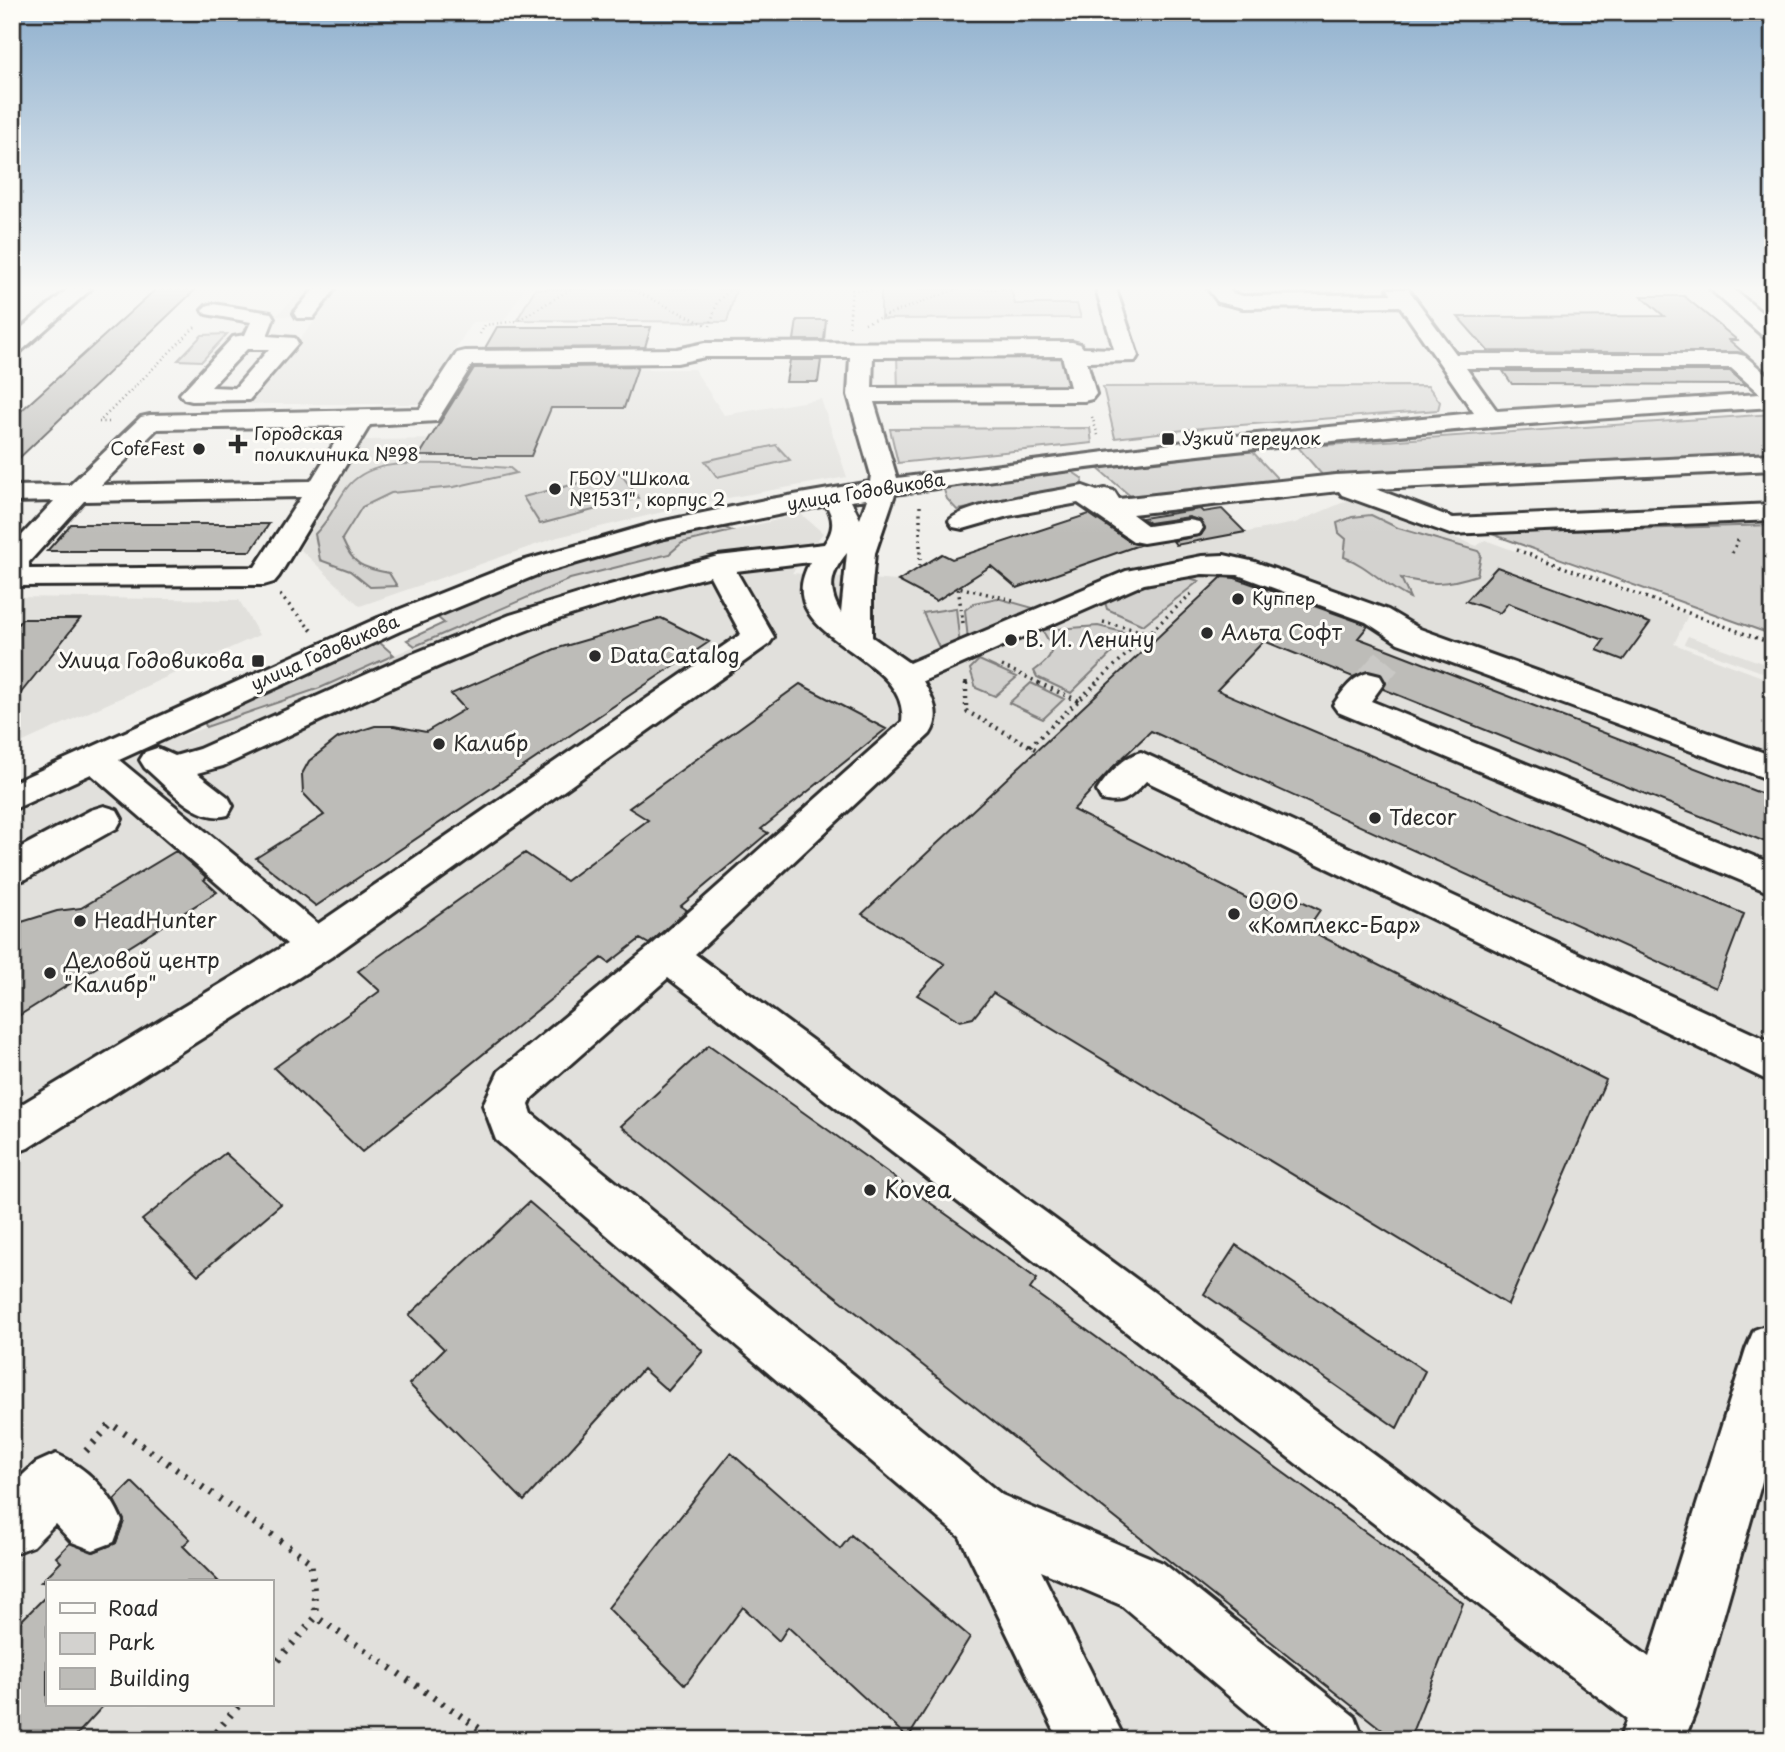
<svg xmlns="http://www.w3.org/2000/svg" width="1785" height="1752" font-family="'Playpen Sans',sans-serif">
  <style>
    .built { fill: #e1e0dc; fill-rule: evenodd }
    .green { fill: #d3d2cf; stroke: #7f7e7d; stroke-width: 2 }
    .building { fill: #bdbcb8; stroke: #2b2b2b; stroke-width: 2 }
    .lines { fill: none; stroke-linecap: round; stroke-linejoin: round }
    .minor-tunnel { stroke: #c9c8c5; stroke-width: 29; stroke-dasharray: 29 15; stroke-linecap: butt }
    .minor-casing { stroke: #2b2b2b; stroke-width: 6 }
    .path-far3 { stroke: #2b2b2b; stroke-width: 2.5; stroke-dasharray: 1 3.5; stroke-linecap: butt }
    .path-far2 { stroke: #2b2b2b; stroke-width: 3.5; stroke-dasharray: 2 4.5; stroke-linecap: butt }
    .path-far1 { stroke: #2b2b2b; stroke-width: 4.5; stroke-dasharray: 2 5; stroke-linecap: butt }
    .path { stroke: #2b2b2b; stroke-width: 7; stroke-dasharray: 2.5 8; stroke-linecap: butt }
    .minor { fill: #fdfcf7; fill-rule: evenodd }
    .poi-dot { fill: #2b2b2b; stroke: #fdfcf7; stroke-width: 2.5 }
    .labels { text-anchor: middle; stroke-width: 6; stroke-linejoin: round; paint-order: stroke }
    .far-poi-label { font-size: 18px; fill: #2b2b2b; stroke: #fdfcf7; text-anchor: start }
    .far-street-label { font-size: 18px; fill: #2b2b2b; stroke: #fdfcf7 }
    .poi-label { font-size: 21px; fill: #2b2b2b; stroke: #fdfcf7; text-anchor: start }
    .near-poi-label { font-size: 24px; fill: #2b2b2b; stroke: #fdfcf7; text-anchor: start }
  </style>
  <rect width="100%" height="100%" fill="#f0efeb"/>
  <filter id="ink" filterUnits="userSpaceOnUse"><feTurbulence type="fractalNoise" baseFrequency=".0143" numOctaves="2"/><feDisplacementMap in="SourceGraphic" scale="14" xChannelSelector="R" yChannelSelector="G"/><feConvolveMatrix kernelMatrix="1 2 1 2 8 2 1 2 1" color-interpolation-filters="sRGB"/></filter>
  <g filter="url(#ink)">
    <path class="built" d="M 303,289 L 524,289 L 504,321 L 472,322 L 422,404 L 245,404 L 318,317 L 276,316 Z
      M 694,369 L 724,415 L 821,399 L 847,477 L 705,502 L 558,537 L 360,606 L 300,549 L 364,440 L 451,439 L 468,408 L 446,408 L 468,370 Z
      M 1351,499 L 1477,546 L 1485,540 L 1688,615 L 1674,644 L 1773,681 L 1773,1740 L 12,1740 L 12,809 L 141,750 L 320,687 L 570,579 L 669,554 L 682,543 L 801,514 L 823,533 L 792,573 L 897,581 L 942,554 L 961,563 L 974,552 L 1091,513 L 1113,529 L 1150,517 L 1198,508 L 1226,536 L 1295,523 ZM 47,1582 L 271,1582 L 271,1705 L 47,1705 Z
      M 12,597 L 239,600 L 259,635 L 12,747 Z
      M 1688,636 L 1773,667 L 1773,676 L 1684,644 Z"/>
    <path class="green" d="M 535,289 L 736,289 L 727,322 L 517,320 Z
      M 881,289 L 1011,289 L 1015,304 L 1077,304 L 1081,318 L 881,319 Z
      M 227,334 L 202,361 L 178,360 L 202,335 Z
      M 1065,354 L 1075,390 L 898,391 L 897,355 Z
      M 1428,386 L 1440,402 L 1438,410 L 1202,428 L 1115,438 L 1103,387 Z
      M 1773,414 L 1773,454 L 1323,476 L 1298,447 Z
      M 1090,428 L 1092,443 L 898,463 L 890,429 Z
      M 776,445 L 790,460 L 717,477 L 705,461 Z
      M 1250,449 L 1276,477 L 1275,485 L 1135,500 L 1095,466 Z
      M 455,464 L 510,468 L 516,473 L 454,487 L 391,493 L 362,507 L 342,539 C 353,565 362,568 389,573 L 397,586 L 370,587 L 350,571 L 320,560 L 315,534 C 331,518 334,506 346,489 C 370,456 419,465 455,464 Z
      M 1068,469 L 1083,479 L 1080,490 L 957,510 L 947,499 L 943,487 Z
      M 620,473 L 639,498 L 540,524 L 523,497 Z
      M 1371,515 L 1398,528 L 1478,551 L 1481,555 L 1477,575 C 1447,585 1431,585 1401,578 L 1410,598 C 1385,587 1369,566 1344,557 L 1346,539 L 1339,533 L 1337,523 L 1352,517 Z
      M 719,525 L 732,531 L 682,543 L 669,554 L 570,579 L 415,646 L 407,640 L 444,623 L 436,616 C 529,574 621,551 719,525 Z
      M 1773,525 L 1773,635 L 1489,533 Z
      M 1186,577 L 1199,581 L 1143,625 L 1107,609 L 1105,602 L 1127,590 Z
      M 997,598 L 1033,608 L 1034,615 L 968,640 L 965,610 L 974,603 Z
      M 956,608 L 960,647 L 942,654 L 923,613 Z
      M 1098,626 L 1131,634 L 1071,693 L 1037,677 L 1034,671 C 1054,657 1056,650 1042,630 Z
      M 379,642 L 394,655 L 320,688 L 206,727 L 204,720 Z
      M 979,660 L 1017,677 L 995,696 L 976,688 L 970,669 Z
      M 1031,683 L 1064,699 L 1043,719 L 1009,703 Z"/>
    <path class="building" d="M 156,289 L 196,289 L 12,465 L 12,419 Z
      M 1641,296 L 1684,296 L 1737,340 L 1729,340 L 1744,353 L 1488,351 L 1458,317 L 1664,316 Z
      M 797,320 L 826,320 L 824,340 L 794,340 Z
      M 497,327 L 651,327 L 645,347 L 485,348 Z
      M 790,360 L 821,360 L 818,382 L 786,382 Z
      M 638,366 L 624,408 L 551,408 L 531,456 L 419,456 L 474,368 Z
      M 1503,371 L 1730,371 L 1746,385 L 1512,384 Z
      M 1200,509 L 1203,512 L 1222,509 L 1245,532 L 1176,545 L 1173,541 L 1201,535 L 1205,529 L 1201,521 L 1189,517 L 1149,523 L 1142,518 Z
      M 1089,514 L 1132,543 L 1139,545 L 1017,588 L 991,566 L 936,601 L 898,581 L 942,554 L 952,559 Z
      M 71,524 L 269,524 L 251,551 L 47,551 Z
      M 1497,567 L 1650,623 L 1623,660 L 1597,650 L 1604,640 L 1508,603 L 1500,613 L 1466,601 Z
      M 1222,577 L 1235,578 L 1365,624 L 1368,626 L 1358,638 L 1773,798 L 1773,845 L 1383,689 L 1386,682 L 1381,673 L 1367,671 L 1353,677 L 1264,641 L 1217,690 L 1744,914 L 1716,988 L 1151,731 L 1114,766 L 1073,810 L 1268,909 L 1281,891 L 1320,910 L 1307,929 L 1606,1080 L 1508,1305 L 993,993 L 973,1018 L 960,1021 L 917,995 L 945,964 L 862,914 Z
      M 661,618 L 709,642 L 316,906 L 256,858 L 324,815 L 303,793 L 302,774 L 309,761 L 338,738 L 375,726 L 394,726 L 426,732 L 465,709 L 451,694 L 555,649 Z
      M 22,619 L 80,619 L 12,704 L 12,631 Z
      M 800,684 L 886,729 L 761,829 L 768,833 L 681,906 L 687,910 L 649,944 L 640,939 L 609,963 L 602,958 L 362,1152 L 274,1068 L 380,991 L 358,971 L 525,853 L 566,881 L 648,820 L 629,808 Z
      M 176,851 L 207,878 L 204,880 L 217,892 L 12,1020 L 12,925 L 57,911 L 81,908 Z
      M 709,1045 L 1037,1279 L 1030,1289 L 1463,1603 L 1409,1740 L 1395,1740 L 621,1126 Z
      M 225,1153 L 281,1204 L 198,1275 L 142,1220 Z
      M 529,1202 L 703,1351 L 668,1391 L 643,1369 L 524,1501 L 409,1384 L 444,1349 L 409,1315 Z
      M 1236,1245 L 1425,1371 L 1397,1428 L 1204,1294 Z
      M 731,1453 L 840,1549 L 851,1535 L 970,1637 L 908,1738 L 788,1627 L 779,1641 L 743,1607 L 685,1685 L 608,1608 Z
      M 132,1482 L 190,1539 L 183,1546 L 219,1582 L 41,1582 L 61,1562 L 56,1557 L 70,1543 L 94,1552 L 116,1543 L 124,1520 L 114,1500 Z
      M 47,1595 L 47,1705 L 104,1705 L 72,1740 L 12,1740 L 12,1630 Z"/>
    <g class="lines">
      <path class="minor-tunnel" d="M 1368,683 L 1394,653"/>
      <defs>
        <path id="minor" d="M 68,289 L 91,289 L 20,352 L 12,354 L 12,336 Z
          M 314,289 L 335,289 L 313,318 L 297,318 L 294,313 Z
          M 1096,289 L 1116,289 L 1138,356 L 1135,361 L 1087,362 L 1096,394 L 1092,399 L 1084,401 L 874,402 L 897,478 L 1225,437 L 1474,413 L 1400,306 L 1243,308 L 1218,302 L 1208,289 L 1229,289 L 1232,293 L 1243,296 L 1391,294 L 1388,289 L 1408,289 L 1456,354 L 1737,354 L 1745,356 L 1773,380 L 1773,407 C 1479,425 1186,451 895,494 L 875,553 L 872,585 L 872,637 L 909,663 L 1126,571 L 1202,556 L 1224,555 L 1255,562 L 1388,610 L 1420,629 L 1773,756 L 1773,781 L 1398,643 L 1366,622 L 1238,575 L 1202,574 L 1144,584 L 923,681 C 933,699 942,715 930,734 L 695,954 L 1649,1657 L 1746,1349 L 1754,1330 L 1773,1323 L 1773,1443 L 1697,1708 L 1684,1740 L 1619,1740 L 1627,1719 L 668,978 L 532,1098 L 529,1105 L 532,1114 L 1002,1495 L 1163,1563 L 1355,1717 L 1364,1740 L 1281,1740 L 1121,1605 L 1041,1571 L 1125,1740 L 1059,1740 L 960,1537 L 496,1140 L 483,1105 L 499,1071 L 653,944 L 902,722 C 911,652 766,640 810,562 L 736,571 L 774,637 L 769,644 L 331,957 L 28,1148 L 12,1154 L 12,1110 L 287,944 L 91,774 L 12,810 L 12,783 L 378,618 L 519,562 L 655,523 L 765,500 L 870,482 L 871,475 L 848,395 L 850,357 L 705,357 L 677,363 L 472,365 L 437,421 L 370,425 L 279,576 L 274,582 L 264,585 L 12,586 L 12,546 L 54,501 L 12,502 L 12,486 L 70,485 L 141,417 L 150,415 L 420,409 L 457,353 L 465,351 L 677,349 L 705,343 L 1072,342 L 1080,344 L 1083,348 L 1114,349 ZM 1062,356 L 1070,387 L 872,388 L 873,357 ZM 1466,368 L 1731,368 L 1760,394 L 1497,411 ZM 345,426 L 311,481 L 101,485 L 157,429 ZM 301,497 L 255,567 L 29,569 L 29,562 L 84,501 ZM 867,499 L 860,519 L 851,501 ZM 826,505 C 835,519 834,531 824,544 L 718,556 L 591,590 L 510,615 L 410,655 L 199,749 L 175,756 L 157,748 L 145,752 L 140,760 L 145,768 C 168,787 197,824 228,815 L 233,806 L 228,797 L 197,773 L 223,766 C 325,719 425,669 530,629 C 589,607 650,592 710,576 L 741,634 L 318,924 L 119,760 L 400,631 L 539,574 L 660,539 ZM 847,553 L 841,613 C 827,590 830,573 847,553 Z
          M 1710,289 L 1733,289 L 1773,322 L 1773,339 L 1765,338 Z
          M 213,304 L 271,313 L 274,318 L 267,336 L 295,338 L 298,343 L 249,400 L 192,401 L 184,399 L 180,394 L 233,337 L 245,335 L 251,322 L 206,314 L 202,310 L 206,306 ZM 247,349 L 269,349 L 235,388 L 211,387 Z
          M 1773,454 L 1773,470 L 1376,489 L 1453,518 L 1773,504 L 1773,520 L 1450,534 L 1342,495 L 1339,491 L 1132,514 L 1148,526 L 1189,520 L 1199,522 L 1203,528 L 1199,534 L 1143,543 L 1133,541 L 1078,503 L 1008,516 L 963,529 L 953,527 L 949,521 C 961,504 1058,491 1083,486 L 1097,491 L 1105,489 L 1114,491 L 1119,499 L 1335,475 Z
          M 1368,673 L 1380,676 L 1384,683 L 1371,701 L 1773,864 L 1773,894 L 1338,712 L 1333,705 C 1343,691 1352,677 1368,673 Z
          M 1141,752 L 1773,1043 L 1773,1083 L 1146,781 C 1132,796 1124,806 1102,800 L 1097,791 C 1107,775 1123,757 1141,752 Z
          M 104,806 L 117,810 L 122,819 L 117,828 L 26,879 L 12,883 L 12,852 L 91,810 Z
          M 56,1454 C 86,1467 110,1491 122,1521 L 114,1542 L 93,1550 L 72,1542 L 55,1524 L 33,1546 L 12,1554 L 12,1485 L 36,1463 Z"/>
      </defs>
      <use href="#minor" class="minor-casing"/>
      <path class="path-far3" d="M 631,289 L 706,325
        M 852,290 L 891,289
        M 865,323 L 957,289
        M 710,326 L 717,302 L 731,289
        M 849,326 L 852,289
        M 480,334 L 485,325 L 517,321 L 571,289
        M 1092,417 L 1098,435
        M 109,422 L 99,422 L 195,327"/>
      <path class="path-far2" d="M 920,506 L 920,568
        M 1517,550 L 1773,644
        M 1732,553 L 1738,540
        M 280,595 L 312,631
        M 1103,622 L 1150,633
        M 963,623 L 958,587 L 1013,600
        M 1002,666 L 1042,684
        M 966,681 L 966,684
        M 1095,684 L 1192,593"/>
      <path class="path-far1" d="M 966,683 L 966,711 L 1037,750
        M 1038,683 L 1079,701
        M 1030,746 L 1097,683"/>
      <path class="path" d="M 86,1451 L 111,1424 L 311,1562 L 316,1617
        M 271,1668 L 316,1617 L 496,1740
        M 209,1740 L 239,1705"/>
      <use href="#minor" class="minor"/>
    </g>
  </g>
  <linearGradient id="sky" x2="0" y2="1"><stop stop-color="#8fb0ce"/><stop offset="0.54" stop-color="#f8f8f6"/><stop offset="1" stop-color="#f8f8f6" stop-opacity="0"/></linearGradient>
  <rect width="1785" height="534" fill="url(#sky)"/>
  <g class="poi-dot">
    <rect x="1161" y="432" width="14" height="14" rx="3.5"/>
    <path d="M234.5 433.5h7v7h7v7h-7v7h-7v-7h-7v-7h7z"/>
    <circle cx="199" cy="449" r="7"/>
    <circle cx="555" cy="489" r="7"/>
    <circle cx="1238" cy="599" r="7"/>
    <circle cx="1207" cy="633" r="7"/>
    <circle cx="1011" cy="640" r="7"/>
    <circle cx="595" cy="656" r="7"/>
    <rect x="251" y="654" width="14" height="14" rx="3.5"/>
    <circle cx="439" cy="744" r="7"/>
    <circle cx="1375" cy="818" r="7"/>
    <circle cx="1234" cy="914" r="7"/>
    <circle cx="80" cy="921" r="7"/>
    <circle cx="50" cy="973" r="7"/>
    <circle cx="870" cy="1190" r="7"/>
  </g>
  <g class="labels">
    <g class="far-poi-label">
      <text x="254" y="440">Городская<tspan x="254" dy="21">поликлиника №98</tspan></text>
      <text x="1182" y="445">Узкий переулок</text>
      <text x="185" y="455" text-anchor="end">CofeFest</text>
      <text x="569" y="485">ГБОУ "Школа<tspan x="569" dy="21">№1531", корпус 2</tspan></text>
      <text x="1252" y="605">Куппер</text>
    </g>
    <g class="far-street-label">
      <text transform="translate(866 492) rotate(-9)" y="6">улица Годовикова</text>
      <text transform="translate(325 653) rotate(-24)" y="6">улица Годовикова</text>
    </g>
    <g class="poi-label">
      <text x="1221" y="640">Альта Софт</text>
      <text x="1025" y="647">В. И. Ленину</text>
      <text x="609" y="663">DataCatalog</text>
      <text x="244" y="668" text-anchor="end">Улица Годовикова</text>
      <text x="453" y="751">Калибр</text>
      <text x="1389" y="825">Tdecor</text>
      <text x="1248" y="909">ООО<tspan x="1248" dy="24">«Комплекс-Бар»</tspan></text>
      <text x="94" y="928">HeadHunter</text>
      <text x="64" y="968">Деловой центр<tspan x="64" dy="24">"Калибр"</tspan></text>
    </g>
    <g class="near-poi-label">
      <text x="884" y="1198">Kovea</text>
    </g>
  </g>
  <rect width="1785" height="1752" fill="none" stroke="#fdfcf7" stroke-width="42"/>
  <rect x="21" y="21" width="1743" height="1710" fill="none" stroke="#2b2b2b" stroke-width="2.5" filter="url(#ink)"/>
  <rect x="46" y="1580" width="228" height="126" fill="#fdfcf7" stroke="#a9a8a5" stroke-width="2"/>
  <rect x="60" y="1603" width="35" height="10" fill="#fdfcf7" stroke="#a9a8a5" stroke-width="2"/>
  <text x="108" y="1616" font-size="21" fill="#2b2b2b">Road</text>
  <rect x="60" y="1633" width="35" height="21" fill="#d3d2cf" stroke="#a9a8a5" stroke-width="2"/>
  <text x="108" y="1650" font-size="21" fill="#2b2b2b">Park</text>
  <rect x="60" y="1668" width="35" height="21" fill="#bdbcb8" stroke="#a9a8a5" stroke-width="2"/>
  <text x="108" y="1686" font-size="21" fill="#2b2b2b">Building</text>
</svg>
